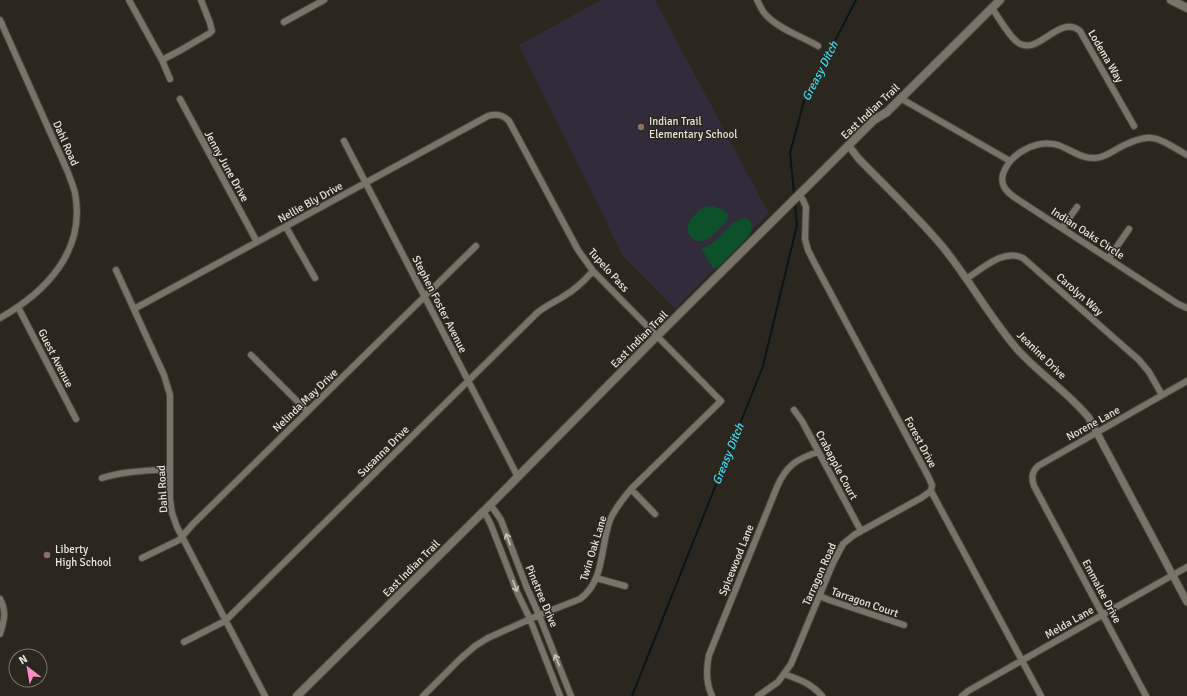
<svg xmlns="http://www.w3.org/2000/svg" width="1187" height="696" font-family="Signika,sans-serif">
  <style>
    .education { fill: #322b3b }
    .green { fill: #0d512b }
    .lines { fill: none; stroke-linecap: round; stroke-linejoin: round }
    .stream { stroke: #091619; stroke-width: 2 }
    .minor-casing { stroke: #47433b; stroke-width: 8 }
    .tertiary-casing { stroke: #47433b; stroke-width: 9 }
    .secondary-casing { stroke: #47433b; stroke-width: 10 }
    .minor { stroke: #797368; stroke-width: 6 }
    .tertiary { stroke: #797368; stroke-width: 7 }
    .secondary { stroke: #797368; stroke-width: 8 }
    .oneway { stroke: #c6c2bb }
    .education-dot { fill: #8d6e63; stroke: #2c271e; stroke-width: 1.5 }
    .labels { text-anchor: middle; stroke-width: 3; stroke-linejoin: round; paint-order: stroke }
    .street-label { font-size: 11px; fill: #e7e4de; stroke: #2c271e }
    .poi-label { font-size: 11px; fill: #e7e4de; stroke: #2c271e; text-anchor: start }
    .water-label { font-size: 12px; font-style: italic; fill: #3edaf1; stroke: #2c271e }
  </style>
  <rect width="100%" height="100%" fill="#2c271e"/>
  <path class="education" d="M 601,0 L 655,0 L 767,210 L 769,213 L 675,309 L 623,256 L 519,45 Z"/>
  <path class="green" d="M 707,206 C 714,206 724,209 728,214 L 728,219 C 723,225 713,237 705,240 C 695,245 684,233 689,223 C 691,217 697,213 701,209 L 708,215 L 702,209 Z
    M 746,218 C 753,221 753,229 749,235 L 749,236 L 717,268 L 714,269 L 701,248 C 720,246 727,219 746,218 Z"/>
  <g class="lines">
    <path class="stream" d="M 794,193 L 790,153 L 804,101 L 856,0
      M 632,696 L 763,366 L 797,225 L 795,205"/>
    <defs>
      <path id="minor" d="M 129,0 L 162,60 L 170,79
        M 757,0 C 760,5 762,12 767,16 C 779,29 803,37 818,46
        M 992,8 C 999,18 1007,33 1016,41 C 1037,60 1058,13 1080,31 L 1134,126
        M 0,20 L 67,170 C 70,178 73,185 75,193 C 86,251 46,292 0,318
        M 284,22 L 324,0
        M 162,60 L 181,50 L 210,33 L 212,31 L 210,23 L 201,0
        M 900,98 L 1010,161
        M 180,99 L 257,242
        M 344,141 L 518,477
        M 1187,155 C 1156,137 1151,130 1117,149 C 1110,153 1103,158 1095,158 C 1081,159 1070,149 1058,145 C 1037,139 1010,153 1003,174 C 1000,185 1006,191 1014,197 L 1178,304 L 1187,308
        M 799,195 L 803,200 L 806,207 L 805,239 L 808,250 L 814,262 L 928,476 L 932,485 L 931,491 L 1041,696
        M 286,227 L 315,278
        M 1062,228 L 1077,207
        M 1109,258 L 1129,229
        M 116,270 L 164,375 L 170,395 L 170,499 L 172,513 L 177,527 L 265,696
        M 966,279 C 982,269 1004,248 1023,258 L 1139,360 L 1149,372 L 1162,395
        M 18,307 L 76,419
        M 134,309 L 488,116 C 497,113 503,115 509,121 L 578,250 L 593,271 L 721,401 L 631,489 C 623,499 615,508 610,520 C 600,547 605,581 580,599 L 539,615 L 488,638 L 475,646 L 459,660 L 423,696
        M 251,355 L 307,411
        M 794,410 L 802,421 L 861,531
        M 102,478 C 124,471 147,471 170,469
        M 631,489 L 655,514
        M 490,505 L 495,511 L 501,520 L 527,588 L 539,615 L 571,696
        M 483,512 L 487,517 L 491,525 L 517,592 L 530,619 L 560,696
        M 142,558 L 179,540 L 193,524 L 476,246
        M 596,578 L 625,586
        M 820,596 L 829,600 L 904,625
        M 0,599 C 7,612 4,621 0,634
        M 184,642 L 225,621 L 537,313 C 545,306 555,302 564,296 C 575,290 585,280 593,271
        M 784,674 C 800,680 811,683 822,696
        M 712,696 C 706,683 706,669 709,655 L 777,487 C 786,466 796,459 818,452
        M 758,696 L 778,682 L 791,664 L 833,563 L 843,544 L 854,535 L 921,498 L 931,491
        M 962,696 L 968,691 L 1187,567
        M 1146,696 L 1034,486 C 1031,477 1032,472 1038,466 L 1187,381"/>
      <path id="tertiary" d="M 849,146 L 858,158 C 886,187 916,215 942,246 C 969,279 989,316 1017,349 C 1039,374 1068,392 1089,418 L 1187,602"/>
      <path id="secondary" d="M 1171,0 L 1187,8
        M 297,696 L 490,505 L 649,344 L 874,120 L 887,112 L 1000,0"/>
    </defs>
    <use href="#minor" class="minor-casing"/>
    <use href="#tertiary" class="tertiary-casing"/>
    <use href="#secondary" class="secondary-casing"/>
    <use href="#minor" class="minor"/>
    <use href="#tertiary" class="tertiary"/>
    <use href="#secondary" class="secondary"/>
  </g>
  <defs><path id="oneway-shaft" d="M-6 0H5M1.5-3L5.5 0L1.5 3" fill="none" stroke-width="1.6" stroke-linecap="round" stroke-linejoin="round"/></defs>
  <g class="oneway">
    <use href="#oneway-shaft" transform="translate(508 539) rotate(-111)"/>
    <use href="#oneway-shaft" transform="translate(515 586) rotate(69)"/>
    <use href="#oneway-shaft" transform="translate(557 660) rotate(-112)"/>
  </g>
  <g class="education-dot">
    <circle cx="641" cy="127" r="4"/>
    <circle cx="47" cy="555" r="4"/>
  </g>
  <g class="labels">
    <g class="street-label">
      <text transform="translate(1106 56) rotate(60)" y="4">Lodema Way</text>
      <text transform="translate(870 111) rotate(-43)" y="4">East Indian Trail</text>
      <text transform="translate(66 143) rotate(66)" y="4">Dahl Road</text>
      <text transform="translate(227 166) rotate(61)" y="4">Jenny June Drive</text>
      <text transform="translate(310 202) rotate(-29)" y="4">Nellie Bly Drive</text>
      <text transform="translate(1088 233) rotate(33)" y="4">Indian Oaks Circle</text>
      <text transform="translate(609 270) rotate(48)" y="4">Tupelo Pass</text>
      <text transform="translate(1080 294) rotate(41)" y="4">Carolyn Way</text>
      <text transform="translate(440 304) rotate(63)" y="4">Stephen Foster Avenue</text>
      <text transform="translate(639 339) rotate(-45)" y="4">East Indian Trail</text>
      <text transform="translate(1042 355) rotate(44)" y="4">Jeanine Drive</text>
      <text transform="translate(56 358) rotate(63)" y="4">Guest Avenue</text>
      <text transform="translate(305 400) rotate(-44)" y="4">Nelinda May Drive</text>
      <text transform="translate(1093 423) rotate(-29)" y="4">Norene Lane</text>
      <text transform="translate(921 442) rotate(62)" y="4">Forest Drive</text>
      <text transform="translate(383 451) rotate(-45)" y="4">Susanna Drive</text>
      <text transform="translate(837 465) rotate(62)" y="4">Crabapple Court</text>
      <text transform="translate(162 489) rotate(-93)" y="4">Dahl Road</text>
      <text transform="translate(593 548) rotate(-73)" y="4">Twin Oak Lane</text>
      <text transform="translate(736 560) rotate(-68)" y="4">Spicewood Lane</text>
      <text transform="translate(411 568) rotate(-45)" y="4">East Indian Trail</text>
      <text transform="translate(819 574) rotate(-66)" y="4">Tarragon Road</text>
      <text transform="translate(1102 591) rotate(62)" y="4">Emmalee Drive</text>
      <text transform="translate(542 596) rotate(67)" y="4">Pinetree Drive</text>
      <text transform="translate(865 602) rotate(19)" y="4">Tarragon Court</text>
      <text transform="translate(1069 622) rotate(-30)" y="4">Melda Lane</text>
    </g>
    <g class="poi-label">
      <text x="649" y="125">Indian Trail<tspan x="649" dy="13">Elementary School</tspan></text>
      <text x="55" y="553">Liberty<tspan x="55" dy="13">High School</tspan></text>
    </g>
    <g class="water-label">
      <text transform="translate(820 71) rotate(-63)" y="4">Greasy Ditch</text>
      <text transform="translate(728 454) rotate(-68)" y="4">Greasy Ditch</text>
    </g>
  </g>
  <g transform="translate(28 668) rotate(329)"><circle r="19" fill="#2c271e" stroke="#77736b"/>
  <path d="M0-3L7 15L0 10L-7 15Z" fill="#fa8fc8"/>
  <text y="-6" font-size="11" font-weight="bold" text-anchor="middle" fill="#e7e4de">N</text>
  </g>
</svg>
